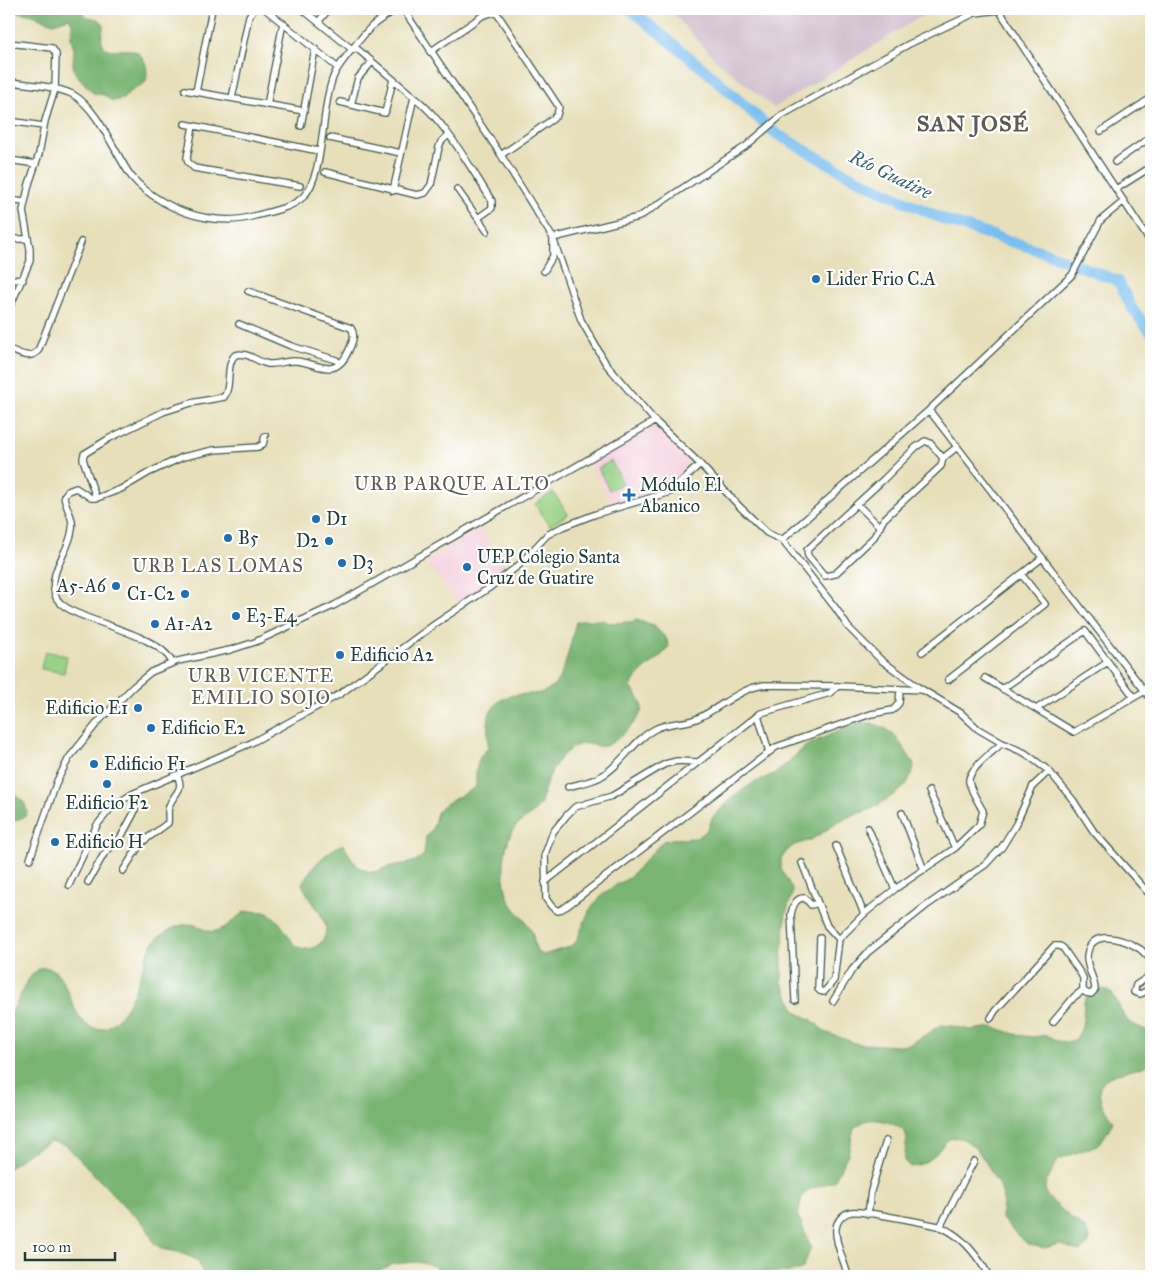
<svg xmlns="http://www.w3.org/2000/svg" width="1160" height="1285" font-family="'IM FELL Great Primer',serif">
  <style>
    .built { fill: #f4cfdd }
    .industrial { fill: #d0bdcd }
    .green { fill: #97d286; stroke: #5b885d }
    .forest { fill: #79b473; stroke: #4c7854 }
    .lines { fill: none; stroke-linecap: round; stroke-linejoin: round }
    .river { stroke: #79bef0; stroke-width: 11 }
    .minor-casing { stroke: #3d5548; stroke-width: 8 }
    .minor { stroke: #fff; stroke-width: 5.5 }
    .poi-dot { fill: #1f6fb2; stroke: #fff; stroke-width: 2 }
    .labels { text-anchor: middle; stroke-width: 4.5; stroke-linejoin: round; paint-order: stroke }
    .poi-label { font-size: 18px; fill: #1f3d34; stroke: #fff; text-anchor: start }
    .water-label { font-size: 19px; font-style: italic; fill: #3a646c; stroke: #fff }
    .neighbourhood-label { font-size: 19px; letter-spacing: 1px; fill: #5d5c53; stroke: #fff }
    .district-label { font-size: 22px; font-weight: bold; letter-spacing: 1px; fill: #5d5c53; stroke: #fff }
  </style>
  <rect width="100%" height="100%" fill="#fff"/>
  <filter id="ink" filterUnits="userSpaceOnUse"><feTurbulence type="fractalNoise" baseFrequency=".02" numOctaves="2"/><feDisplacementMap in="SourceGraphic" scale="10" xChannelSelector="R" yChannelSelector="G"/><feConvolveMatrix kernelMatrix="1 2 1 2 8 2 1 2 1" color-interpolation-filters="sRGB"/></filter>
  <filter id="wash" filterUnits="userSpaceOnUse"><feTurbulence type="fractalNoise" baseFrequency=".0096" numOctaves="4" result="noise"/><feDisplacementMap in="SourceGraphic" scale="20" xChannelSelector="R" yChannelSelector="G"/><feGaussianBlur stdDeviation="1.12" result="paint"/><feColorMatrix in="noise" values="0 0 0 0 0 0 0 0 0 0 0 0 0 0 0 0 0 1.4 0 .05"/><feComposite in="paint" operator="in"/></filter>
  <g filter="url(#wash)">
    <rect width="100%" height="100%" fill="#e7dfb9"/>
    <path class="built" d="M 655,425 L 688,459 L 685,470 L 665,487 L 652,493 L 637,498 L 634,487 L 623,490 L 626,501 L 613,505 L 589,463 Z
      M 480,528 L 506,573 L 459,605 L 426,561 Z"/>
    <path class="industrial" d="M 669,9 L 933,9 L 774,108 L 716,60 Z"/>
    <path class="green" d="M 611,461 L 623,483 L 609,490 L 598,468 Z
      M 553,492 L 568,514 L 550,526 L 535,504 Z
      M 45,651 L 67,656 L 64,673 L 41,669 Z"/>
    <path class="forest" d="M 9,9 L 88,9 L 83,12 L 86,17 C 115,20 97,29 103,47 C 113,52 120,49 130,50 C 145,52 149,69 146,82 L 128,93 L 123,99 L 112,101 L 104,95 L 93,93 L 75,73 L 73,65 L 74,49 L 71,38 L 72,23 L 69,18 L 53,23 L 30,14 L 14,12 Z
      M 584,620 L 601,620 L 610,623 L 630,622 L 637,620 L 654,626 L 666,638 L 669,646 C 659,663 638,668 631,687 C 635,693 642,700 642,708 C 642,718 615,744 605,746 C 596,748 587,741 578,745 C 557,752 543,785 541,805 C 534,813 525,818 517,825 C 502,840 500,884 510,901 C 516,913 527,920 532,932 C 534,938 534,945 537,951 L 543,955 L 569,947 L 576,942 L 590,909 L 602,895 L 614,886 L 629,878 L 663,841 L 671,839 L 696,838 L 704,833 L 709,827 L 712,818 L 734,796 L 753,783 L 776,773 L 807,745 L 857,723 L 871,723 L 885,728 L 896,737 L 913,762 L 914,767 L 908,782 L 902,789 L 874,808 L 843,819 L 811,840 L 794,845 L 787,851 L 781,859 L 781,869 L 792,889 L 792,894 L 786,913 L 782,954 L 782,983 L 796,1012 L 812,1020 L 825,1032 L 858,1044 L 902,1046 L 912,1043 L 941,1025 L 952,1026 L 970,1030 L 993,1027 L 1018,1035 L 1033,1037 L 1046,1035 L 1057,1041 L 1066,1043 L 1076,1039 L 1081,1030 L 1083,1021 L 1084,1002 L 1086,998 L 1100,989 C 1118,990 1117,1009 1127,1020 C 1132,1025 1144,1029 1151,1032 L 1151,1063 C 1136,1074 1090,1069 1101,1101 C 1103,1109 1110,1115 1113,1122 L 1103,1139 L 1097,1145 L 1058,1160 L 1046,1183 L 1045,1188 L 1047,1196 L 1073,1220 C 1081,1223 1088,1231 1090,1239 L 1088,1244 L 1080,1251 L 1059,1244 L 1045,1248 L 1029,1245 L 1017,1235 L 1002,1219 C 1002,1210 1004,1201 1002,1192 C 1000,1184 994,1179 991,1172 C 986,1161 969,1134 953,1138 C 943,1140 939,1153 931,1158 C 924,1163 918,1166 910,1167 L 904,1161 L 907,1138 L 905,1132 C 898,1124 879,1118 868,1120 C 863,1121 859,1125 854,1128 L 848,1154 L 834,1181 L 809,1190 L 802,1196 L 798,1216 L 811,1247 L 803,1268 C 787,1278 768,1266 752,1276 L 444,1276 L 434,1266 L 417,1262 L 393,1264 L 367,1276 L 282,1276 C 270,1266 251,1272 237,1276 C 229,1279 215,1276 206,1276 L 201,1270 L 199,1262 L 195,1259 L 178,1252 L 162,1249 L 154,1243 L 146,1226 L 127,1209 L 66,1145 L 50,1141 L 27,1154 L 9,1168 L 9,1014 C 21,1002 22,982 37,970 C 41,967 46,967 51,969 C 72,977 71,1037 105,1028 C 121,1023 136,991 140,976 C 144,965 147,950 155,941 C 163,932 183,921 195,925 C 203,928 208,933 216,931 C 228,928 235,918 244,912 C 272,909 275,916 290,938 C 292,942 296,947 301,948 C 315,953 330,938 325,924 C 320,910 308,898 302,884 C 310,867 326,852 343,844 C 350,855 357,872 373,872 C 379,872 385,867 391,866 C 406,863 412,865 424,855 L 426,837 L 432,830 L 437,813 L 442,806 L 476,787 C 476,770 475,760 488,748 C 489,737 486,724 490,713 C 491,710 494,707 496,704 C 515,686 536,702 553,686 C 566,675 571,638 576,622 Z
      M 9,791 C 18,795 30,805 26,816 L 14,821 L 9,818 Z"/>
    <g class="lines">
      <path class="river" d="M 630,9 L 712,76 L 775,133 L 847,174 L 947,221 L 1044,252 L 1118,281 L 1133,310 L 1151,332"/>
    </g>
  </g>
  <g filter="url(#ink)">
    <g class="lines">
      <defs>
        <path id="minor" d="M 265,9 L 338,68
          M 302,9 L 353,50
          M 403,9 L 501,155 L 553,238 L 581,320 L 606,364 L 655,421 L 700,464 L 740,507 L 767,533 L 782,540 L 837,610 L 848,627 L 881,660 L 918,687 L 961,713 L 978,729 L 1002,743 L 1025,753 L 1049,771 L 1073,800 L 1094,832 L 1151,896
          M 318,22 L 329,9
          M 9,43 L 52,48 L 56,54 L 55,89 L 45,121 L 39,154 L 29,184 L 23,211 L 30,249 L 30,261 L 9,309
          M 355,47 L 414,97 L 393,191
          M 430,52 L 482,16 L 494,12 L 498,15 L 559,107 L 557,115 L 553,119 L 501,155
          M 9,82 C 27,84 55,86 72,94 C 98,108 114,152 131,176 C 140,187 151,195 163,202 C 189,217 225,225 254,216 C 269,212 292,208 303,197 C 326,175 320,103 335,73 C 340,63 364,34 372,26 C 380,19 389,14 397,9
          M 185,90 L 304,111
          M 196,92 L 212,9
          M 414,97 C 445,121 470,167 492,201 L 492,208 L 478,218
          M 232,98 L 249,16 L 254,9
          M 340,102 L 385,113 L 393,80
          M 267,105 L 283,23
          M 351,105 L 358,78 L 372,62
          M 9,121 L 43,126
          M 185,124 L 319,151
          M 193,126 L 187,158 L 188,162 L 194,168 L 300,186
          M 301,126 L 315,49
          M 1101,131 L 1151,98
          M 330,138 L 401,153
          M 9,160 L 36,164
          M 1115,162 L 1151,137
          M 325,172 L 417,195 L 425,193 L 431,185 L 439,147 L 441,142 L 448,135
          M 457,189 L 487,231
          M 1116,189 L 1151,167
          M 9,200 L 24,202
          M 9,239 L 28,239
          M 544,271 L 553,256 L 553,238 L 639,217 L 746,146 L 782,115 L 909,44 L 975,13 L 999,10 L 1151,243
          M 9,279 L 23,280
          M 239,324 L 291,346 L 336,360 L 340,363
          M 9,349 C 19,353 29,360 38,351 L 81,242
          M 929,410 L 1151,699
          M 925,441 L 930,443 L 943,458 L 941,466 L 884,519 L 874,537 L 835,574 L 825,576 L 808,556 L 807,550 L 884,479 L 916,447 Z
          M 943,458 L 957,447
          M 96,498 L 83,459 L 84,454 L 110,438 L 163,412 L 191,403 L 224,397 C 232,387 225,365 235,355 C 247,351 257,362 268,364 C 278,365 286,360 295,361 C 318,362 335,382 349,350 C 352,343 356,335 351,328 L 248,291
          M 857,504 L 880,527
          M 782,540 L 929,410 L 1072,275 L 1101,220 L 1124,201
          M 922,652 L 1042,558
          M 172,662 C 156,629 62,621 55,595 C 48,569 70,552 72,529 C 74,516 65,508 64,496 L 68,491 L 76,488 L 91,498 L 97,498 L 121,489 L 150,472 L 183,457 L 214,450 L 258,447 L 263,444 L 265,436
          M 1150,662 L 1151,662
          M 985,678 L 1074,732 L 1145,691
          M 948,680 L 1045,604 L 1021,574
          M 1002,689 L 1085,631 L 1134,697
          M 1036,709 L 1108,662
          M 758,715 L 769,752
          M 697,762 L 677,761 L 665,764 L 612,796 L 575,807 L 567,815 L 553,832 L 545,854 L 546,899 L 552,907 L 558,911 L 567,906 L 776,747 L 871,714 L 893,710 L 899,703 L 900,690
          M 568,787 C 578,784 591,782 600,777 C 622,765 633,740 655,729 C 668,722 683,724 696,719 C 719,709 738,689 764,685 L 838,686 L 923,690
          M 929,791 L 955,848
          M 902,813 L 924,870
          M 868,828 L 895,889
          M 836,846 L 864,914
          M 30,859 L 57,781 L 69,758 L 98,722 L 134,686 L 151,672 L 178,661 L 230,650 L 255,642 L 335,605 L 655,421
          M 802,863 L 827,926 L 839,939
          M 123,871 L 141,843 L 168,823 C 169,817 167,812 169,806 C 174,792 185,791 177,775
          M 88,882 L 104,854 L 121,837 L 134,813 L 136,804 L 132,794
          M 545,882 L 761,713 L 830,693 L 838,686
          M 69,885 L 97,825 L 112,807 L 132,794 L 251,743 L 340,694 L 435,624 L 489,588 L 519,565 L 547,535 L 562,527 L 596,514 L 670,492 L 700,464
          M 820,938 L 818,989 L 820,991 L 824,992 L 834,980 L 839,939 L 864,914 L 895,889 L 955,848 L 979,825 L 983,811 C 978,802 971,791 969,782 C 967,770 994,751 1002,743
          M 1151,975 L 1136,985 L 1134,992 L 1140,994 L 1151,989
          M 1083,990 L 1086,993 L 1091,994 L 1095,990 C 1095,978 1086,968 1087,956 C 1090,927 1124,939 1140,949 C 1144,952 1148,957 1151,960
          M 795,1000 L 791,914 C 793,906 796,897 805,898 L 811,905 L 818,903
          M 833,1001 L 852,970 L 868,952 L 926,906 L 985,865 L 1002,847 L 1016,824 L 1033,786 L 1049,771
          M 991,1018 L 995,1011 L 1054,946 L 1060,946 L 1063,948 L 1081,974 L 1083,978 L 1083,990
          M 1053,1022 L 1074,997 L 1083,990
          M 868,1214 L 871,1191 L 886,1141
          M 940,1227 L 974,1161
          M 848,1276 C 845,1263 832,1237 837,1224 C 839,1219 844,1213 851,1212 C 860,1210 925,1223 938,1226 C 943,1227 947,1230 952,1233 C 968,1243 980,1260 989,1276"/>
      </defs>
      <use href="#minor" class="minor-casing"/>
      <use href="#minor" class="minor"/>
    </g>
  </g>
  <g class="poi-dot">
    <circle cx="816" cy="279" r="5"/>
    <path d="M626.5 487.5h5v5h5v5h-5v5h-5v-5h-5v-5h5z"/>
    <circle cx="316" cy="519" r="5"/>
    <circle cx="228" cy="538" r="5"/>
    <circle cx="329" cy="541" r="5"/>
    <circle cx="342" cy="563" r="5"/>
    <circle cx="467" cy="567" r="5"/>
    <circle cx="116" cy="586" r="5"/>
    <circle cx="185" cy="594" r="5"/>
    <circle cx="236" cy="616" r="5"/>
    <circle cx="155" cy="624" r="5"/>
    <circle cx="340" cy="655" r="5"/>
    <circle cx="138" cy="708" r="5"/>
    <circle cx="151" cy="728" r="5"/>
    <circle cx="94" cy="764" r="5"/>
    <circle cx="107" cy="784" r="5"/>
    <circle cx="55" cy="842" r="5"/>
  </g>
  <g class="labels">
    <g class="poi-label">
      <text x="826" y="285">Lider Frio C.A</text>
      <text x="640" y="491">Módulo El<tspan x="640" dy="21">Abanico</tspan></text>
      <text x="326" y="525">D1</text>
      <text x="238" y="544">B5</text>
      <text x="319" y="547" text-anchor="end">D2</text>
      <text x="477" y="563">UEP Colegio Santa<tspan x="477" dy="21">Cruz de Guatire</tspan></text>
      <text x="352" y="569">D3</text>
      <text x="106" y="592" text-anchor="end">A5-A6</text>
      <text x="175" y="600" text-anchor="end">C1-C2</text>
      <text x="246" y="622">E3-E4</text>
      <text x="165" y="630">A1-A2</text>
      <text x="350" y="661">Edificio A2</text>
      <text x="128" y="714" text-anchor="end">Edificio E1</text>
      <text x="161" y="734">Edificio E2</text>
      <text x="104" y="770">Edificio F1</text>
      <text x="107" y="809" text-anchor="middle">Edificio F2</text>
      <text x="65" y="848">Edificio H</text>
    </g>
    <g class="water-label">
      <text transform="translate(891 174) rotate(26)" y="7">Río Guatire</text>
    </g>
    <g class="neighbourhood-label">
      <text x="452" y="490">URB PARQUE ALTO</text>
      <text x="218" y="572">URB LAS LOMAS</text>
      <text x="261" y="682">URB VICENTE<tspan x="261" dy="22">EMILIO SOJO</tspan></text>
    </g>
    <g class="district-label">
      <text x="973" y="131">SAN JOSÉ</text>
    </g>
  </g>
  <rect width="1160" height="1285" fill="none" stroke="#fff" stroke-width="30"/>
  <path d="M25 1252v8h90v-8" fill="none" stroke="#1f3d34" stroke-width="2.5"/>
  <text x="32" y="1252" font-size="15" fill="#1f3d34" stroke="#ffffff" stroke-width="4" paint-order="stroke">100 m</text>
</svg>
